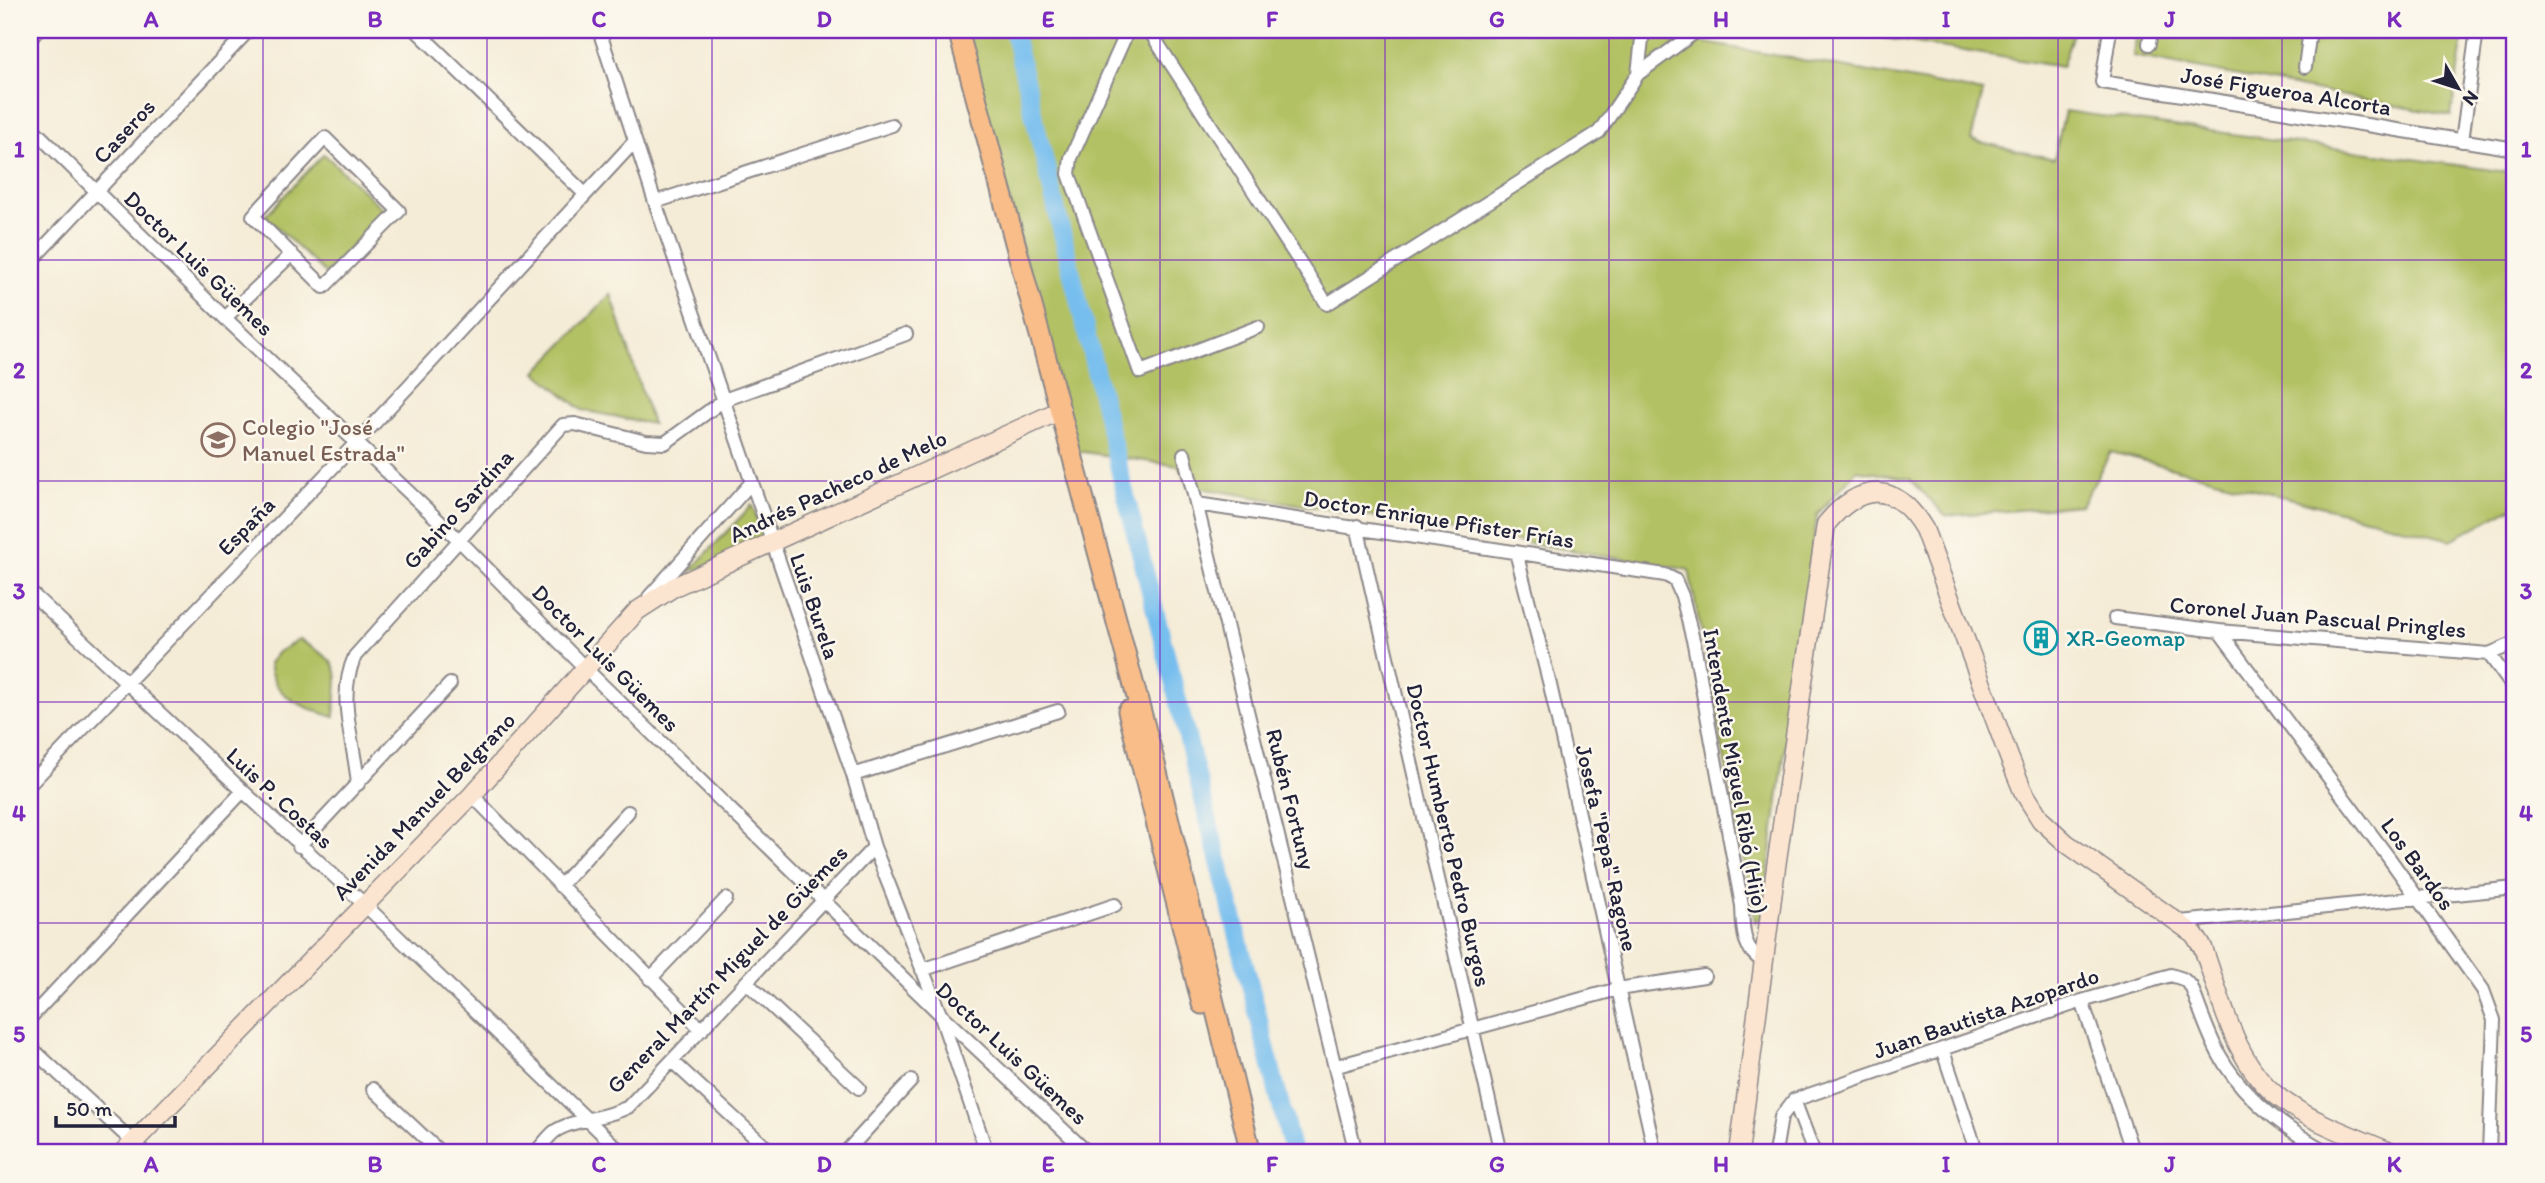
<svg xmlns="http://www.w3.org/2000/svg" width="2545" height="1183" font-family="Itim,sans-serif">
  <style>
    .green { fill: #b2c163; stroke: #6a724f; stroke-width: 2 }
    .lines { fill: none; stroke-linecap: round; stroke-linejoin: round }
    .canal { stroke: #76beee; stroke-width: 18 }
    .minor-casing { stroke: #8c8789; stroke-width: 16 }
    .secondary-casing { stroke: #8c8789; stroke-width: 21 }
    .primary-casing { stroke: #8c8789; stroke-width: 23 }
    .minor { stroke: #fff; stroke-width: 12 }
    .secondary { stroke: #fce5d0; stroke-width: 18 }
    .primary { stroke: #f8bd89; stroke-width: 19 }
    .grid { fill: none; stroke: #7b2cbf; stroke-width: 2; stroke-opacity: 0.55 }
    .labels { text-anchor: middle; stroke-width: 5; stroke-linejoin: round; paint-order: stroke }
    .street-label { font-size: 23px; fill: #22223b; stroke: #fbf7ec }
    .education-label { font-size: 23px; fill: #785e54; stroke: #fbf7ec; text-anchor: start }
    .culture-label { font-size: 23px; fill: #0d838f; stroke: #fbf7ec; text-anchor: start }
    .neatline { fill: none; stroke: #7b2cbf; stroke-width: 2.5 }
    .grid-label { font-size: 23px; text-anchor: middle; font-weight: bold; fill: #7b2cbf }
  </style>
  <rect width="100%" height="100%" fill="#fbf7ec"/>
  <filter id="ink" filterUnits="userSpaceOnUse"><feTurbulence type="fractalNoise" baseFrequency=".0143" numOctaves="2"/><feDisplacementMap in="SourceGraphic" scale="14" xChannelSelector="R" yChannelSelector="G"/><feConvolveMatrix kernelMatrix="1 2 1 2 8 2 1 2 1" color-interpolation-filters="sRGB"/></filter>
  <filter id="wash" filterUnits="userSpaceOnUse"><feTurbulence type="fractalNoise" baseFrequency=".00686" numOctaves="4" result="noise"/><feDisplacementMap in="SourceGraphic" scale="28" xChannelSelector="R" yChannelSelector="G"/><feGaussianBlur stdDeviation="1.57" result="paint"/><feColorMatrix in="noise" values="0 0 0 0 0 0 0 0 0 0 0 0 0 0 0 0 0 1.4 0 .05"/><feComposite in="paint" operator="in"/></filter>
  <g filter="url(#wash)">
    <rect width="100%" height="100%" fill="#f5ecd7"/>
    <path class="green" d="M 963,30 L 1074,30 L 1077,35 L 1085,30 L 1633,30 L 1983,92 L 1971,140 L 2054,159 L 2065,111 L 2515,173 L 2515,506 L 2451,540 L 2111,452 L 2081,505 L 1946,516 L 1910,479 L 1857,470 L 1817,515 L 1762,918 L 1755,922 L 1689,570 L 1189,486 L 1179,466 L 1077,451 Z
      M 1836,30 L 2074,30 L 2062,67 Z
      M 2136,30 L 2464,30 L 2451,116 L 2133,56 Z
      M 324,154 L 385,211 L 326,274 L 265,216 Z
      M 611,294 L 652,424 L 582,410 L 536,372 Z
      M 752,505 L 765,542 L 688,573 Z
      M 299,640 C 345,665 338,668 334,717 C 304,707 273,699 269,663 L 278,652 Z"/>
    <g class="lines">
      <path class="canal" d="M 1013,30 L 1121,477 L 1293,1153"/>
    </g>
  </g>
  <g filter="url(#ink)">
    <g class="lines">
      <defs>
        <path id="minor" d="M 416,30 L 585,194
          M 599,30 L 655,202 L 853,775 L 874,847 L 940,1014 L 987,1153
          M 1128,30 L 1071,158 L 1069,174 L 1140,372 L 1258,327
          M 1149,30 L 1327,304 L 1599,132 L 1638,74 L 1643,30
          M 2110,30 L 2102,82 L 2515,149
          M 30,39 L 38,30
          M 2149,44 L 2151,30
          M 2305,67 L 2310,30
          M 1638,74 L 1698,30
          M 30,126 L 225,318 L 458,539 L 586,669 L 940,1014 L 1088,1153
          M 325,138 L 399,211 L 324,287 L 253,216 Z
          M 2462,141 L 2477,30
          M 655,202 L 892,125
          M 30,262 L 249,30
          M 225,318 L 292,254
          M 1184,454 L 1356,1153
          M 1197,504 L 1665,575 L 1675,580 L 1682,596 L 1694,644 L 1742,906 C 1743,930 1742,949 1764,962
          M 1357,526 L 1501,1153
          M 1516,552 L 1550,685 L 1655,1153
          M 30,592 L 364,904 L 622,1153
          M 649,597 L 751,483
          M 2115,618 L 2219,631 L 2489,654 L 2515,643
          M 2219,631 L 2389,858 L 2483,990 L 2494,1020 L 2489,1153
          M 2489,654 L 2515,690
          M 853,775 L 1058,711
          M 30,784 L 357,442 L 634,142
          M 358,784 C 354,739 336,698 355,656 L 563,425 L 575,424 L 646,442 L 665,443 L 724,400 L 906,334
          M 472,795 L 702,1030
          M 299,846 L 450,684
          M 560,886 L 628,812
          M 2180,922 L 2515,888
          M 922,970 L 1115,905
          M 650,979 L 726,899
          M 746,982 L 859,1088
          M 2082,1001 L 2133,1153
          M 30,1018 L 243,791
          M 30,1047 L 145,1153
          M 1943,1051 L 1977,1153
          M 672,1061 L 772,1153
          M 1337,1066 L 1618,989 L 1704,976
          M 373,1089 L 441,1153
          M 1794,1100 L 2082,1001 L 2171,975 L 2183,979 L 2191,986 C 2200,1009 2208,1035 2220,1056 C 2245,1100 2286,1130 2329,1153
          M 1794,1100 L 1814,1153
          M 535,1153 C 541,1147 547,1138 554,1132 C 572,1119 605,1119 628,1107 L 874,847
          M 845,1153 L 911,1081
          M 1775,1153 L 1781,1117 L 1794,1100"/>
        <path id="secondary" d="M 123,1153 L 472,795 L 637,611 L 674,587 L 1061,410
          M 1739,1153 L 1776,867 L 1826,524 C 1861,482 1895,481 1924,529 L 2009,757 L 2023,791 L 2041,820 L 2066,843 L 2194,934 L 2203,948 C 2221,998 2235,1066 2281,1099 C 2313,1123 2356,1137 2392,1153"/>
        <path id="primary" d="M 958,30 L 1155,764 L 1251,1153
          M 1128,711 L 1202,1004"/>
      </defs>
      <use href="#minor" class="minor-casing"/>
      <use href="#secondary" class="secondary-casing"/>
      <use href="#primary" class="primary-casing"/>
      <use href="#minor" class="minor"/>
      <use href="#secondary" class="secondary"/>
      <use href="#primary" class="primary"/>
    </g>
  </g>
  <path class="grid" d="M 263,30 L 263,1153M 487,30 L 487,1153M 712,30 L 712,1153M 936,30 L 936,1153M 1160,30 L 1160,1153M 1385,30 L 1385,1153M 1609,30 L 1609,1153M 1833,30 L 1833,1153M 2058,30 L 2058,1153M 2282,30 L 2282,1153M 30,260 L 2515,260M 30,481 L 2515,481M 30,702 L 2515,702M 30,923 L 2515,923"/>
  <defs>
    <symbol id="school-ring" viewBox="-11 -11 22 22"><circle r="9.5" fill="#fbf7ec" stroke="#8d6e63" stroke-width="1.5"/><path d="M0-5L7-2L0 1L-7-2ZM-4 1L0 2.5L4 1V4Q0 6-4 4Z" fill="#8d6e63"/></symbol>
    <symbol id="building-ring" viewBox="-11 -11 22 22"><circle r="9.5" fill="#fbf7ec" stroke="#0f9aa8" stroke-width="1.5"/><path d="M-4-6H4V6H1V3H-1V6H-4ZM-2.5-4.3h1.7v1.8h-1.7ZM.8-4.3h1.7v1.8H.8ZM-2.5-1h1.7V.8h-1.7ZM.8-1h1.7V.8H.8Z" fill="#0f9aa8"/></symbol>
  </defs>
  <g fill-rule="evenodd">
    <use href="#school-ring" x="199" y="421" width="38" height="38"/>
    <use href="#building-ring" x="2022" y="619" width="38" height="38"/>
  </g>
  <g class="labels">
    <g class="street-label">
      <text transform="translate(2286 91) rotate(9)" y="8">José Figueroa Alcorta</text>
      <text transform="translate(124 131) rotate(-47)" y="8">Caseros</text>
      <text transform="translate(199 263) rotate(44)" y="8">Doctor Luis Güemes</text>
      <text transform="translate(838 486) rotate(-25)" y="8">Andrés Pacheco de Melo</text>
      <text transform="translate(458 509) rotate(-48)" y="8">Gabino Sardina</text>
      <text transform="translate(1439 519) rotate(9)" y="8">Doctor Enrique Pfister Frías</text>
      <text transform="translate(246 526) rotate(-46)" y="8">España</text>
      <text transform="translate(815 606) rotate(71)" y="8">Luis Burela</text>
      <text transform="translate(2318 617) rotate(5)" y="8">Coronel Juan Pascual Pringles</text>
      <text transform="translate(606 658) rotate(45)" y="8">Doctor Luis Güemes</text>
      <text transform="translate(1736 771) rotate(80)" y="8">Intendente Miguel Ribó (Hijo)</text>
      <text transform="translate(280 798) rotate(43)" y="8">Luis P. Costas</text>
      <text transform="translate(1291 799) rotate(76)" y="8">Rubén Fortuny</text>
      <text transform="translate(424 806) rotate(-46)" y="8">Avenida Manuel Belgrano</text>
      <text transform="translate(1449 835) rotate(77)" y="8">Doctor Humberto Pedro Burgos</text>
      <text transform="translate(1607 848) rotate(77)" y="8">Josefa "Pepa" Ragone</text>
      <text transform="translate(2418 864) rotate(54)" y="8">Los Bardos</text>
      <text transform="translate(727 969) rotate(-46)" y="8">General Martín Miguel de Güemes</text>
      <text transform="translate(1986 1013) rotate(-19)" y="8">Juan Bautista Azopardo</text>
      <text transform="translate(1012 1053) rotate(43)" y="8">Doctor Luis Güemes</text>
    </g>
    <g class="education-label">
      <text x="242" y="435">Colegio "José<tspan x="242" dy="26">Manuel Estrada"</tspan></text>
    </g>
    <g class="culture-label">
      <text x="2066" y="646">XR-Geomap</text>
    </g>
  </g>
  <rect width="2545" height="1183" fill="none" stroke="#fbf7ec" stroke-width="77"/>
  <g transform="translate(2458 88) rotate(129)" stroke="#fbf7ec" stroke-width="5" paint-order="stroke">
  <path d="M0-5L12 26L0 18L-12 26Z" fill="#22223b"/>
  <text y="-10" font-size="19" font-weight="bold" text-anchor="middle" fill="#22223b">N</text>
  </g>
  <path d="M56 1116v10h119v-10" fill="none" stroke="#22223b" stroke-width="3.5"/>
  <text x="66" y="1116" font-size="21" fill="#22223b" stroke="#fbf7ec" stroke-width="5" paint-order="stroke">50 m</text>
  <rect x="38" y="38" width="2468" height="1106" class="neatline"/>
  <g class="grid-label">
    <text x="151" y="27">A</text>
    <text x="375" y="27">B</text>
    <text x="599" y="27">C</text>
    <text x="824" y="27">D</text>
    <text x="1048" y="27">E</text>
    <text x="1272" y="27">F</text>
    <text x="1497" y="27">G</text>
    <text x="1721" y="27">H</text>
    <text x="1946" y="27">I</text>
    <text x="2170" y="27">J</text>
    <text x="2394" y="27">K</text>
    <text x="19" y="157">1</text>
    <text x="2526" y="157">1</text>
    <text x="19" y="378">2</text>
    <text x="2526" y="378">2</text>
    <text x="19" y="599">3</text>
    <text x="2526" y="599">3</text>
    <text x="19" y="821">4</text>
    <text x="2526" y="821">4</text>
    <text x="19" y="1042">5</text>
    <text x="2526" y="1042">5</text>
    <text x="151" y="1172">A</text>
    <text x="375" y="1172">B</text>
    <text x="599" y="1172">C</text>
    <text x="824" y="1172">D</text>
    <text x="1048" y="1172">E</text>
    <text x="1272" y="1172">F</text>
    <text x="1497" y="1172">G</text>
    <text x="1721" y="1172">H</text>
    <text x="1946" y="1172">I</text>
    <text x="2170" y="1172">J</text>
    <text x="2394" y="1172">K</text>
  </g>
</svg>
